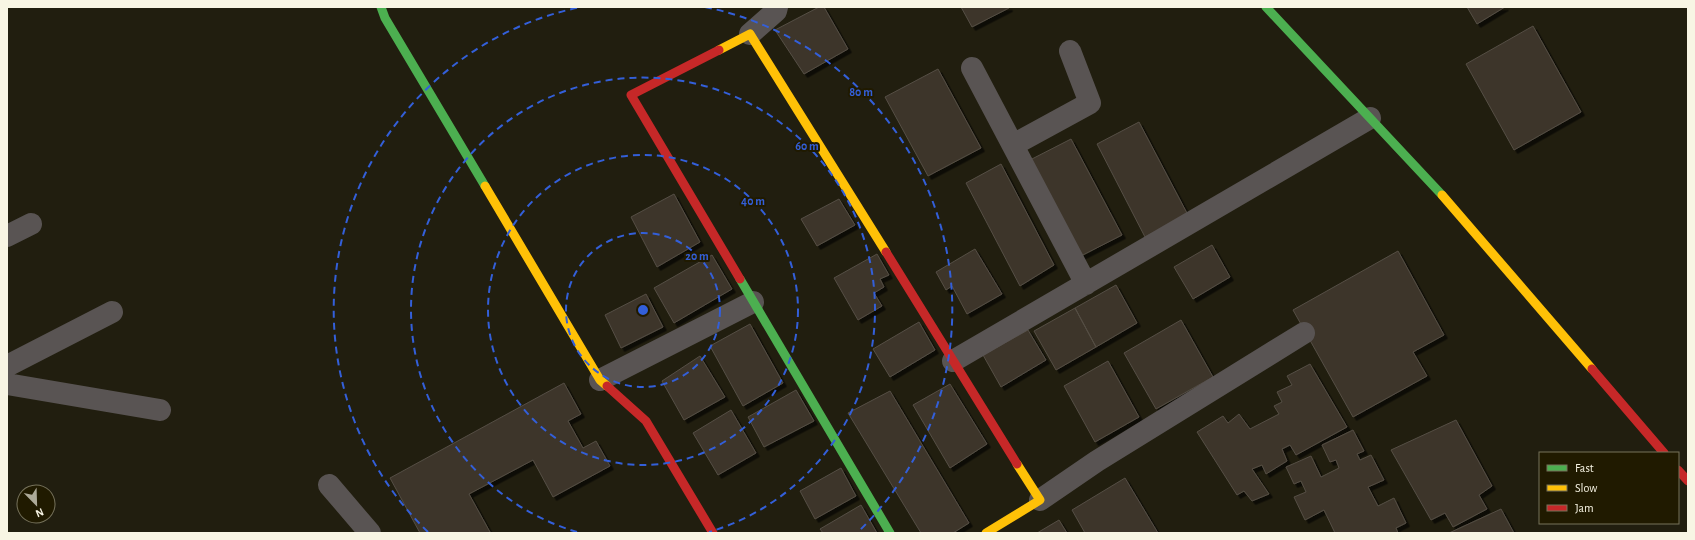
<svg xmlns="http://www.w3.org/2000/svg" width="1695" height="540" font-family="'Alegreya Sans',sans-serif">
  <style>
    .building { fill: #3d362c; stroke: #554e44; filter: url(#shadow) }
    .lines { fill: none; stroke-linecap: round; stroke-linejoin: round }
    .street { stroke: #595453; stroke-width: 22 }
    .fast { stroke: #4caf50; stroke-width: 9 }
    .slow { stroke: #ffc107; stroke-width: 9 }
    .jam { stroke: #c62828; stroke-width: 9 }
    .ring { fill: none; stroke: #335fd9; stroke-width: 2; stroke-dasharray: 7 5 }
    .centre { fill: #335fd9; stroke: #201a00; stroke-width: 2 }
    .ring-label { font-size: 12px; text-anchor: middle; font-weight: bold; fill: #335fd9; stroke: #201a00; stroke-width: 4; stroke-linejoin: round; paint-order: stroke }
  </style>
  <defs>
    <filter id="shadow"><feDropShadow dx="3.5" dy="3.5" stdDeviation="0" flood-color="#0009"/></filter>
  </defs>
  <rect width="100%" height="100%" fill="#211e0f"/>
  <path class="building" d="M 819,7 L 824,7 L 848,49 L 804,74 L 775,30 Z
    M 961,7 L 1009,7 L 1009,8 L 972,27 Z
    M 1467,7 L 1505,7 L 1477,24 Z
    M 1533,26 L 1581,112 L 1514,150 L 1466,64 Z
    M 938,69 L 981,148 L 928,176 L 885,97 Z
    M 1139,122 L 1188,215 L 1145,237 L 1097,144 Z
    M 1071,139 L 1122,235 L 1079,257 L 1028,161 Z
    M 1001,164 L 1054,265 L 1020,286 L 966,183 Z
    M 674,194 L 700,242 L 657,267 L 631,217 Z
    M 839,199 L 855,225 L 817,246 L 801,219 Z
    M 1212,245 L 1230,277 L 1193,299 L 1174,267 Z
    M 975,249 L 1002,294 L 967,314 L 952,286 L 946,290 L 936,272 Z
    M 1398,251 L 1444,335 L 1413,352 L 1427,376 L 1353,417 L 1293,310 Z
    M 877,254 L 889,275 L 880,279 L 884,287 L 874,293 L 882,306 L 858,320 L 834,278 Z
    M 712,255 L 732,289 L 674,323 L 654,288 Z
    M 1116,285 L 1137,323 L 1096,347 L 1075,308 Z
    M 646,294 L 663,327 L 621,348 L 605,315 Z
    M 1075,308 L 1096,347 L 1056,370 L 1034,331 Z
    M 1181,320 L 1213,377 L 1156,409 L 1124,353 Z
    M 919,322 L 935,350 L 890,377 L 873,349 Z
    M 750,324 L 783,383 L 743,406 L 710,346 Z
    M 1028,330 L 1046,360 L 1001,387 L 983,355 Z
    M 700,356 L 725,397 L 684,420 L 662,381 Z
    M 1108,361 L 1139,417 L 1095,442 L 1064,386 Z
    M 1310,364 L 1347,427 L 1296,455 L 1290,445 L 1282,449 L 1287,461 L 1266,474 L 1262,465 L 1252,469 L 1269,494 L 1252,501 L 1244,491 L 1237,495 L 1197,432 L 1223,416 L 1228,423 L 1239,414 L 1250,429 L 1279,414 L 1274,406 L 1282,402 L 1277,392 L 1292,385 L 1287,376 Z
    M 564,383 L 581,414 L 568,421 L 583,448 L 596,441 L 610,466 L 553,497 L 533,460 L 469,494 L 490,532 L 487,533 L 420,533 L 390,478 Z
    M 950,384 L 987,444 L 950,468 L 913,405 Z
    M 796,390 L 814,421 L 764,447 L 748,417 Z
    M 890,391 L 969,523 L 953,533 L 921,533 L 848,413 Z
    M 731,410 L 756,453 L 718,475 L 693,433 Z
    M 1456,420 L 1492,486 L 1479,495 L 1487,509 L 1453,527 L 1445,513 L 1431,520 L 1391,450 Z
    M 1353,430 L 1364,451 L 1357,454 L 1360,460 L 1371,455 L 1384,480 L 1368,487 L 1378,506 L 1394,498 L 1406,523 L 1396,528 L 1398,533 L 1335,533 L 1324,510 L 1305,520 L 1294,497 L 1306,492 L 1301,481 L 1294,484 L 1286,467 L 1311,456 L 1321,477 L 1339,468 L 1336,460 L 1330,462 L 1322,445 Z
    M 841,468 L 856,496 L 815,519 L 800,491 Z
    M 1125,478 L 1158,533 L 1085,533 L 1072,510 Z
    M 861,505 L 877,533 L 823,533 L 820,529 Z
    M 1501,509 L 1514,533 L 1449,533 Z
    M 1059,520 L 1067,533 L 1037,533 Z"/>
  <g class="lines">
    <path class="street" d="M 750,34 L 776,11 L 777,7
      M 972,68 L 1086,284
      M 1013,145 L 1090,103 L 1070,51
      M 7,236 L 31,224
      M 953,361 L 1370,118
      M 7,366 L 112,312
      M 600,380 L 753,302
      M 7,384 L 160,410
      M 329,485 L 370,533
      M 1040,500 L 1097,461 L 1304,333"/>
    <path class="fast" d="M 381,7 L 385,18 L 485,186
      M 1266,7 L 1442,195
      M 740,279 L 890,533"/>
    <path class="slow" d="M 719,50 L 750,34 L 886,252
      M 485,186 L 600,380 L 607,386
      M 1442,195 L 1592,369
      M 986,533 L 1040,500 L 1017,464"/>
    <path class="jam" d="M 719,50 L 631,95 L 740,279
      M 886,252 L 1017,464
      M 1592,369 L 1664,453
      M 607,386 L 646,421 L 713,533
      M 1678,470 L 1688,481"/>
  </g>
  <g class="ring">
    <circle cx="643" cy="310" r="77"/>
    <circle cx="643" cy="310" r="155"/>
    <path d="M577 532A232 232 0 1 1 709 532"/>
    <path d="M428 532A309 309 0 0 1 581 7M705 7A309 309 0 0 1 858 532"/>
  </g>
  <circle cx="643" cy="310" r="6" class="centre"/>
  <g class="ring-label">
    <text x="861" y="96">80 m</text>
    <text x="807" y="150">60 m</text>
    <text x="753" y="205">40 m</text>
    <text x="697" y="260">20 m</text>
  </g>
  <rect width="1695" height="540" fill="none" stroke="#f8f5e4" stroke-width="16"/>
  <rect x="1539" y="452" width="140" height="72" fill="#201a00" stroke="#76725b"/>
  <rect x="1547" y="465" width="20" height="6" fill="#4caf50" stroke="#76725b"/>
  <text x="1575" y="472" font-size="12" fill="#f8f5e4">Fast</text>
  <rect x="1547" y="485" width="20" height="6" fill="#ffc107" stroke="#76725b"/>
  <text x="1575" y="492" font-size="12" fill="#f8f5e4">Slow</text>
  <rect x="1547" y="505" width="20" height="6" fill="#c62828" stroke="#76725b"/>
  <text x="1575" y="512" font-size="12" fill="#f8f5e4">Jam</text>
  <g transform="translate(36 504) rotate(157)"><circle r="19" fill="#201a00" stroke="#76725b"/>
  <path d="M0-3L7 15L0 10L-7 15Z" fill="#adaa99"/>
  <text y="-6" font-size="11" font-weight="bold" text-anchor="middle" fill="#f8f5e4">N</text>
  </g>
</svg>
